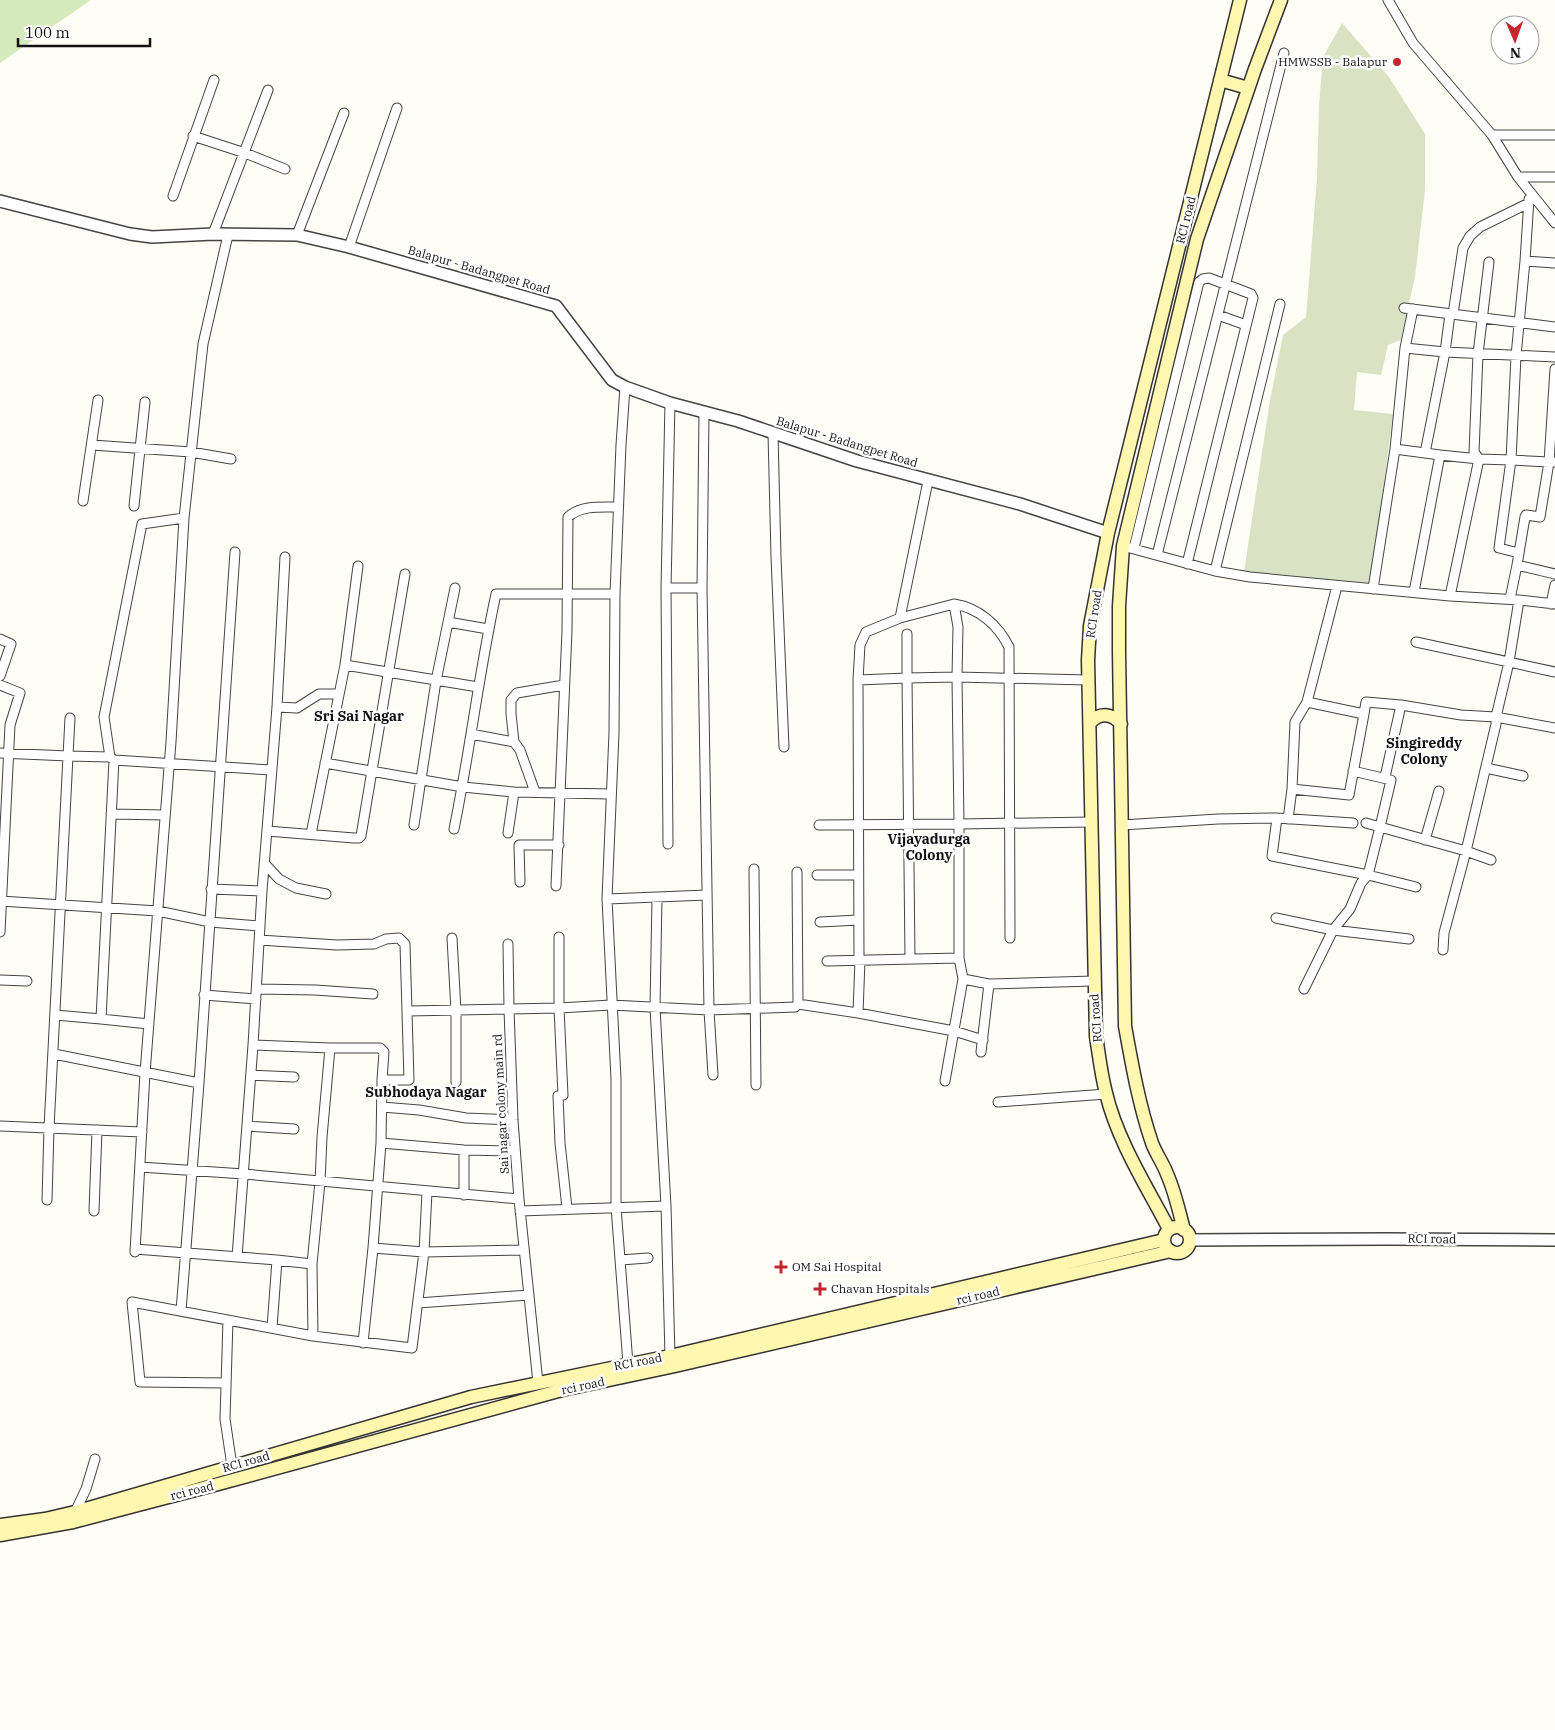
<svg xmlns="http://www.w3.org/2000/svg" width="1555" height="1730" font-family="'IBM Plex Serif',serif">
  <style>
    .green { fill: #d5ebbd }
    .cemetery { fill: #d9e3c4 }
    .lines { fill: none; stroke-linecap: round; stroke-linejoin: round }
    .minor-casing { stroke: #444; stroke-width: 11 }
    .tertiary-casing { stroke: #444; stroke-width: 14 }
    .secondary-casing { stroke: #333; stroke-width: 15 }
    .minor { stroke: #fff; stroke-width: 9 }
    .tertiary { stroke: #fff; stroke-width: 11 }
    .secondary { stroke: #fff6b0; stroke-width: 12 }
    .poi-dot { fill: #c4262e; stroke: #fff; stroke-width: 2 }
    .labels { text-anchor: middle; stroke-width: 5; stroke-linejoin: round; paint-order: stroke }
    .poi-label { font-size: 12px; fill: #111; stroke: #fff; text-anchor: start }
    .street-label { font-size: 12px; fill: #111; stroke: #fff }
    .neighbourhood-label { font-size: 14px; font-weight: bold; fill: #111; stroke: #fff }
  </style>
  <rect width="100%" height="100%" fill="#fffdf5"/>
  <path class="green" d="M 0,0 L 91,0 L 0,63 Z"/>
  <path class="cemetery" d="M 1342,23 L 1389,77 L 1425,134 L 1425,190 L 1415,277 L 1401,340 L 1388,345 L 1381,375 L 1357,372 L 1354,410 L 1393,414 L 1371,583 L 1244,572 L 1270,400 L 1283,335 L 1306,317 L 1317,178 L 1319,105 L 1323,57 Z"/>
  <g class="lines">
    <defs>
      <path id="minor" d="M 1388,0 L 1413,43 L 1492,135 L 1518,177 L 1555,223
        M 1492,135 L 1555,135
        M 193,136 L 245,153 L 285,169
        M 1518,177 L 1555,177
        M 173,196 L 214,80
        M 213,234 L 268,90
        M 297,235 L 344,113
        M 349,247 L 397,108
        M 1525,261 L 1529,199
        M 1555,263 L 1525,261 L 1516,356 L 1511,460 L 1549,462 L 1555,369
        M 1404,308 L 1555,327
        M 1413,309 L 1405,348 L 1395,449 L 1440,455
        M 1453,314 L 1463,248 L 1470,236 L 1480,227 L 1529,203
        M 1218,315 L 1246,325
        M 1405,348 L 1445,352 L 1555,357
        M 625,387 L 621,445 L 615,594 L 614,733 L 607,899 L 616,1079 L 616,1207 L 628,1364
        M 773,433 L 776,557 L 784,747
        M 92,445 L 191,452 L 231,459
        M 1425,453 L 1445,352 L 1450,314
        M 83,501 L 98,400
        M 134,506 L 145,402
        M 1130,548 L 1215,571 L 1250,577 L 1450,596 L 1519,600 L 1555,604
        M 1134,548 L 1199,282 L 1203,279 L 1209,278 L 1251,294 L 1253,298 L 1187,564
        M 1519,553 L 1525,517 L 1526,515 L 1540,517 L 1549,462 L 1555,462
        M 1157,555 L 1284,53
        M 285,557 L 277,707 L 262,891 L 253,1045 L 330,1048 L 380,1048 L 384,1052 L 382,1080
        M 1215,571 L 1280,304
        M 666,588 L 702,588
        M 1373,589 L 1395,449
        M 1414,592 L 1440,455 L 1479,459 L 1474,452 L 1478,354 L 1489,262
        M 1450,596 L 1479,459 L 1511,460 L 1499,548 L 1519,553 L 1517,565 L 1555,574
        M 1510,599 L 1517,565
        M 954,604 C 979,608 998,625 1009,647 L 1010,938
        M 1551,604 L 1555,585
        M 900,618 L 954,604 L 958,627 L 957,677 L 1088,680
        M 448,622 L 488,629
        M 0,639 L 11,644 L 0,676
        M 1416,642 L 1555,672
        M 345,665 L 478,687
        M 858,680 L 860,645 L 866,632 L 900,618 L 928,481
        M 0,685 L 20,693 L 10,725 L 0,932
        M 277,707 L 297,708 L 319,694 L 338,694
        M 1364,714 L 1366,702 L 1401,705
        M 70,718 L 68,756 L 110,757
        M 471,734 L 514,742
        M 0,753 L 68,756 L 49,1128 L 47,1200
        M 114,760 L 271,770
        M 325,763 L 463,787 L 514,792 L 610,794
        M 1486,768 L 1523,776
        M 1353,771 L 1391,780 L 1380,827 L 1466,851 L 1496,724 L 1496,717 L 1555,728
        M 1385,777 L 1401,705 L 1461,715 L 1496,717 L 1509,662 L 1519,600
        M 1292,789 L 1295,722 L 1307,702
        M 535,792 L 520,750 L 514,742 L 511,714 L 511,700 L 517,693 L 564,685
        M 111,814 L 164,815
        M 1277,818 L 1272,856 L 1368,875 L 1380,827 L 1366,823
        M 1288,819 L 1292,789 L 1349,795 L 1364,714 L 1307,702 L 1337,586
        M 414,825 L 436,681 L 455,588
        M 819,825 L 959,824 L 957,677 L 907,678 L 907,634
        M 1122,825 L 1218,819 L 1277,818 L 1353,823
        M 454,829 C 470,751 479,672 496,594 L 615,594
        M 267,831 L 354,838 L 359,838 L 361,836 L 405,574
        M 508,833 L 514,792
        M 311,834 L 345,665 L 358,566
        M 1425,840 L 1439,791
        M 668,844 L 666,588 L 670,403
        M 265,864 L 279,879 L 296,888 L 326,894
        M 754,869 L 756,1085
        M 817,875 L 858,875
        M 520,882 L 519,845 L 559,845
        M 556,886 L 567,631 L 568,517 C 581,505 601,507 618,507
        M 211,889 L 262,891
        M 657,897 L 655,1008 L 666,1206 L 670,1356
        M 607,899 L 707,895
        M 0,901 L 158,911 L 210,922 L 260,926
        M 1276,918 L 1333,930 L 1409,939
        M 820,922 L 858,920
        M 452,938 L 456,1011 L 456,1082
        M 259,940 L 337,945 L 374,944 L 386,939 L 399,938 L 405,944 L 409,1080 L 382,1080 L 381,1143 L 373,1248
        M 508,944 L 509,1009 L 559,1008 L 559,937
        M 1443,950 L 1444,933 L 1466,851 L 1491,860
        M 859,960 L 858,680 L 907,678 L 910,959
        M 860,960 L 858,1013 L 954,1031 L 983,1040
        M 827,961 L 959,958
        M 0,980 L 27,981
        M 989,984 L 963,979 L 959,958 L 959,824 L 1092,822
        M 257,989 L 315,990 L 373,994
        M 1304,989 L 1333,930 L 1350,909 L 1361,883 L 1368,875 L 1416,887
        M 204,995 L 256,999
        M 798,1004 L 858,1013
        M 408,1011 L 509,1009 L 513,1120 L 519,1199
        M 55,1015 L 101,1019 L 114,760 L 110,757 L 104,717 L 142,524 L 184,518
        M 101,1019 L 149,1024
        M 981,1052 L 989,984 L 1094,981
        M 54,1054 L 199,1083
        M 251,1075 L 294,1077
        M 713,1075 L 709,1010 L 795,1007 L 798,1004 L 797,872
        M 945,1081 L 963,979
        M 998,1102 L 1106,1094
        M 382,1107 L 419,1110 L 466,1118 L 513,1120
        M 0,1126 L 142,1132
        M 248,1126 L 294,1129
        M 381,1143 L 464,1150 L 515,1151
        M 140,1167 L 244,1174 L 519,1199 L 538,1383
        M 464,1195 L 464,1150
        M 567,1208 L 560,1143 L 558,1096 L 563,1095 L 559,1008 L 611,1005 L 709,1010 L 702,588 L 704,413
        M 94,1211 L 97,1130
        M 520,1211 L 666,1206
        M 135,1249 L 277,1260
        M 135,1252 L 145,1073 L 171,742 L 184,518 L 203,344 L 228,235
        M 237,1257 L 253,1045
        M 620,1260 L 648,1258
        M 418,1303 L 529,1295
        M 181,1311 L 199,1083 L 235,552
        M 228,1320 L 225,1419 L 232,1466
        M 272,1328 L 277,1260 L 312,1264
        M 313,1336 L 312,1264 L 320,1182 L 322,1137 L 330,1048
        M 363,1343 L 373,1248 L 424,1252 L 524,1250
        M 226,1383 L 140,1382 L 132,1302 L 313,1336 L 412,1348 L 424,1252 L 427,1192
        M 75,1512 L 86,1489 L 95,1459"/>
      <path id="tertiary" d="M 0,201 L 130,234 L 152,237 L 213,234 L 297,235 L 349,247 L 556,306 L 612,380 L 625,387 L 670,403 L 738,421 L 857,461 L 1020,504 L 1108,533
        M 1190,1240 L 1387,1239 L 1555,1240"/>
      <path id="secondary" d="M 1220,80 L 1248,88
        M 1090,723 C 1099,712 1112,713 1121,724
        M1164 1240a13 13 0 1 1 26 0a13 13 0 1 1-26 0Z
        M 1169,1229 C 1147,1187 1117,1140 1106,1093 C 1101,1074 1099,1055 1096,1036 L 1088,660 L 1090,626 L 1108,533 L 1240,0
        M 1184,1230 C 1179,1211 1175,1192 1167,1174 C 1163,1163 1156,1154 1152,1143 C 1139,1105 1132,1065 1125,1026 L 1119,652 L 1119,606 L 1123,546 L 1197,239 L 1255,69 L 1281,0
        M 0,1525 L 45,1519 L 75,1512 L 471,1397 L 670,1356 L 1164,1240
        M 0,1535 L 73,1522 L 222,1483 L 562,1390 L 675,1366 L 1171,1251"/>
    </defs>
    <use href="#minor" class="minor-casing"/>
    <use href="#tertiary" class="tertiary-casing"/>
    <use href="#secondary" class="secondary-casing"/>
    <use href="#minor" class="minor"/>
    <use href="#tertiary" class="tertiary"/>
    <use href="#secondary" class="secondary"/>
  </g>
  <g class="poi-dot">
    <circle cx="1397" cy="62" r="5"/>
    <path d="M778.5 1259.5h5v5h5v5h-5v5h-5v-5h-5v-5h5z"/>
    <path d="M817.5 1281.5h5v5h5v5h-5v5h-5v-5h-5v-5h5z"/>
  </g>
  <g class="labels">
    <g class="poi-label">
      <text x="1387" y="66" text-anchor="end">HMWSSB - Balapur</text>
      <text x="792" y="1271">OM Sai Hospital</text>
      <text x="831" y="1293">Chavan Hospitals</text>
    </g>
    <g class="street-label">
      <text transform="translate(1186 220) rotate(-76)" y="4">RCI road</text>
      <text transform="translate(479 270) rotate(16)" y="4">Balapur - Badangpet Road</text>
      <text transform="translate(847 442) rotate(17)" y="4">Balapur - Badangpet Road</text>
      <text transform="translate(1094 614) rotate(-81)" y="4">RCI road</text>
      <text transform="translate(1096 1018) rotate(-94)" y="4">RCI road</text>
      <text transform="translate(501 1104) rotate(-93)" y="4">Sai nagar colony main rd</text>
      <text transform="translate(1432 1239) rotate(1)" y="4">RCI road</text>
      <text transform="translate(978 1296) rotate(-13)" y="4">rci road</text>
      <text transform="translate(638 1362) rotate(-11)" y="4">RCI road</text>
      <text transform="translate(583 1386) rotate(-12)" y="4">rci road</text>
      <text transform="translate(246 1462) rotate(-16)" y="4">RCI road</text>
      <text transform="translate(192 1491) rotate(-14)" y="4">rci road</text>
    </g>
    <g class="neighbourhood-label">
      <text x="359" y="721">Sri Sai Nagar</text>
      <text x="1424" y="748">Singireddy<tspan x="1424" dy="16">Colony</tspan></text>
      <text x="929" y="844">Vijayadurga<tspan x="929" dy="16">Colony</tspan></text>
      <text x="426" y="1097">Subhodaya Nagar</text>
    </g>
  </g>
  <g transform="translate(1515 40) rotate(178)"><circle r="24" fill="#ffffff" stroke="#a0a0a0"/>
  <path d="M0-4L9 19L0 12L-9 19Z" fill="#c4262e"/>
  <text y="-8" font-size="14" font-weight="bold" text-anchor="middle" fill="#111111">N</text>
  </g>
  <path d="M18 38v8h132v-8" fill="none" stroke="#111111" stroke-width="2.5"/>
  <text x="25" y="38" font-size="15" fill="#111111" stroke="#ffffff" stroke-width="4" paint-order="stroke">100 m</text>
</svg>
